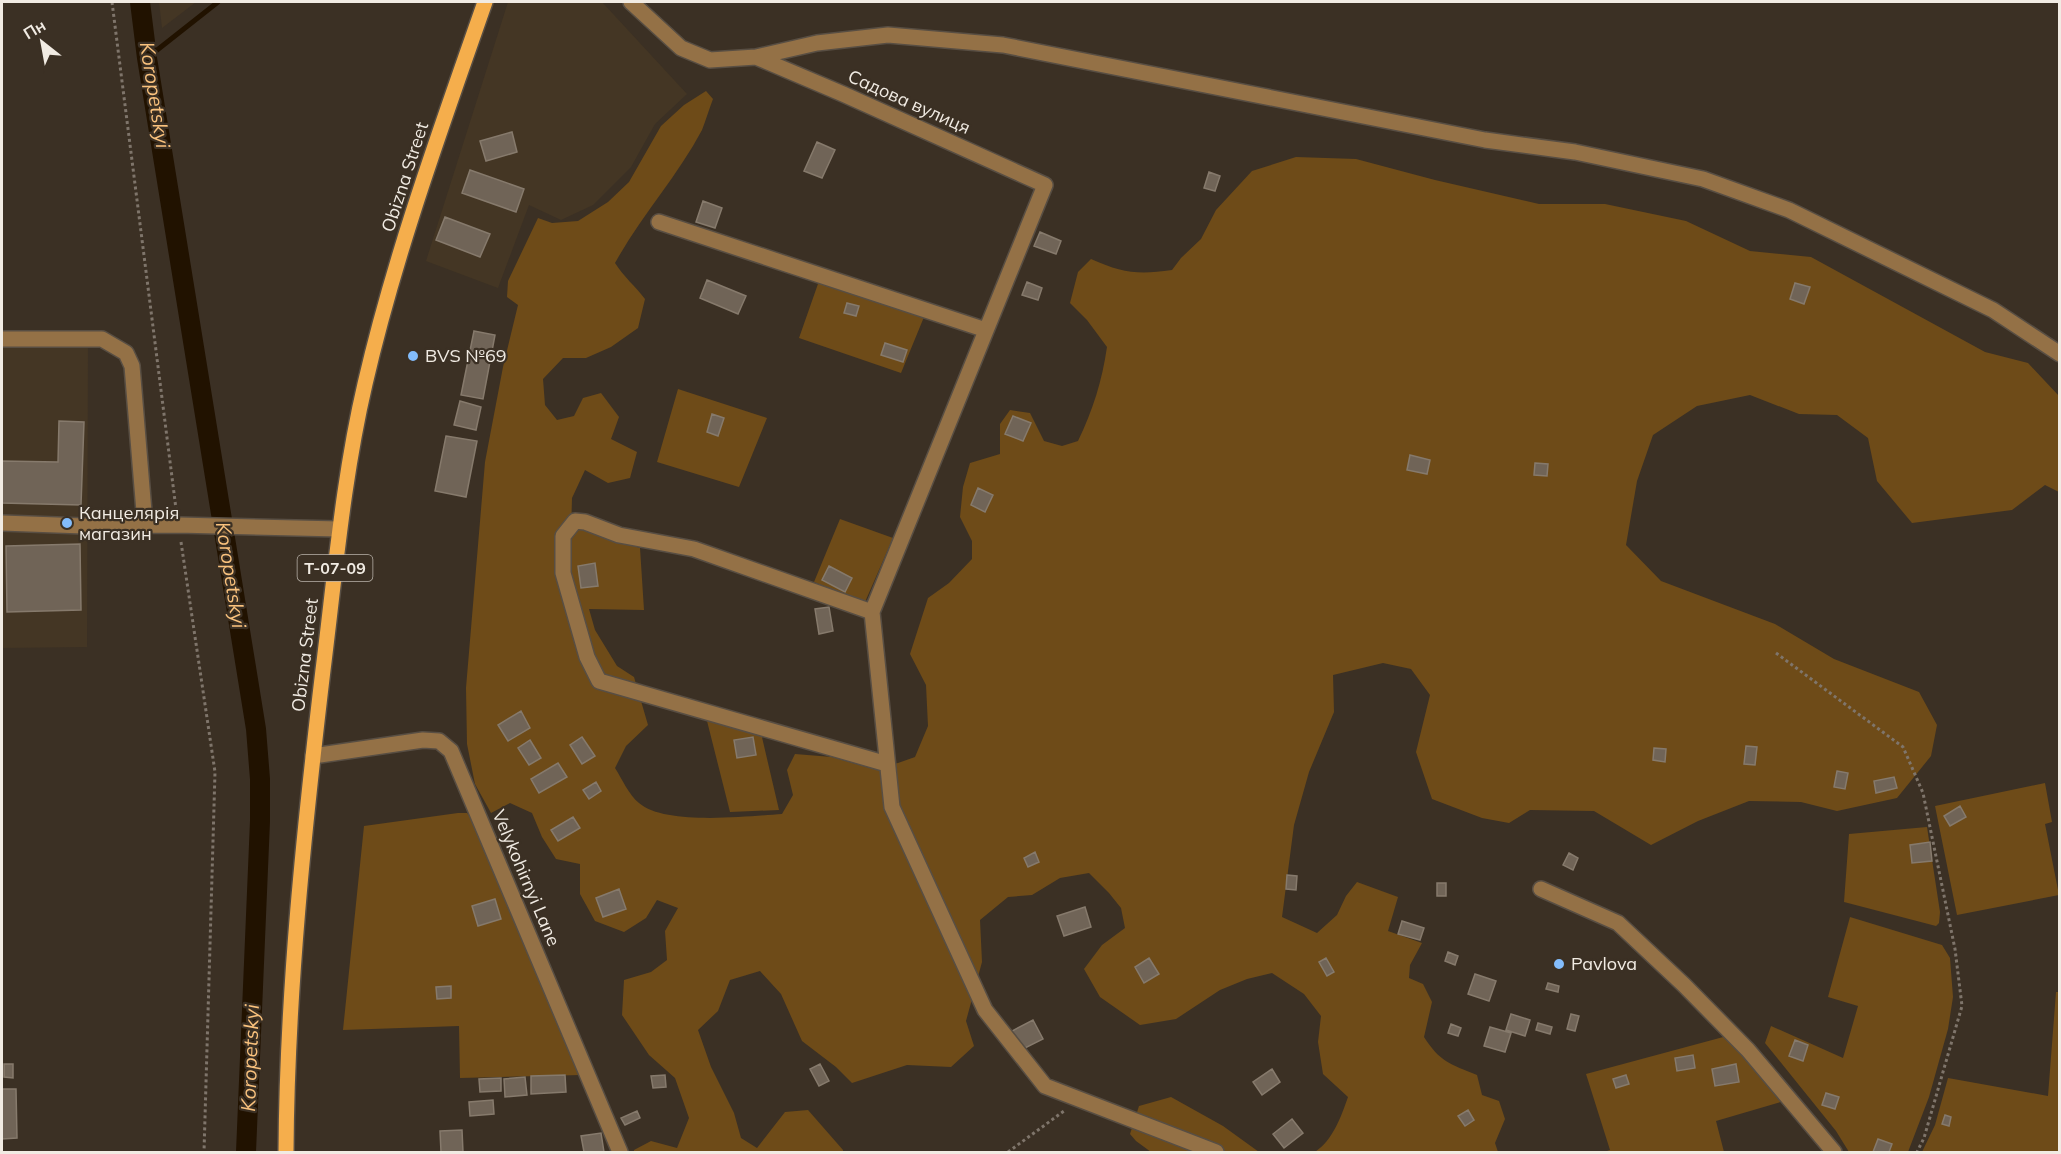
<svg xmlns="http://www.w3.org/2000/svg" width="2061" height="1154" font-family="Mulish,sans-serif">
  <style>
    .built { fill: #443624 }
    .green { fill: #6e4b18 }
    .lines { fill: none; stroke-linecap: round; stroke-linejoin: round }
    .stream { stroke: #211200; stroke-width: 5 }
    .canal { stroke: #211200; stroke-width: 20 }
    .building { fill: #706457; stroke: #867a6c; stroke-width: 1.5 }
    .minor-casing { stroke: #584e43; stroke-width: 18 }
    .major-casing { stroke: #584e43; stroke-width: 18 }
    .path { stroke: #7f756b; stroke-width: 3; stroke-dasharray: 3 3; stroke-linecap: butt }
    .minor { stroke: #947146; stroke-width: 15 }
    .major { stroke: #f5ae4c; stroke-width: 15 }
    .poi-dot { fill: #83bcfb; stroke: #3b3024; stroke-width: 2 }
    .labels { text-anchor: middle; stroke-width: 4.5; stroke-linejoin: round; paint-order: stroke }
    .shield { fill: #3b3024; stroke: #bab3aa; stroke-width: 1.5 }
    .shield-label { font-size: 16px; font-weight: bold; fill: #f1ebe3 }
    .street-label { font-size: 18px; fill: #f1ebe3; stroke: #3b3024 }
    .poi-label { font-size: 18px; fill: #f1ebe3; stroke: #3b3024; text-anchor: start }
    .water-label { font-size: 20px; font-style: italic; fill: #fac27d; stroke: #3b3024 }
  </style>
  <rect width="100%" height="100%" fill="#3b3024"/>
  <path class="built" d="M 159,2 L 196,2 L 162,28 Z
    M 508,2 L 602,2 L 687,94 L 655,124 L 631,167 L 593,205 L 561,220 L 529,205 L 498,288 L 426,261 Z
    M 2,339 L 88,339 L 87,647 L 2,648 Z"/>
  <path class="green" d="M 706,91 L 713,99 C 709,109 706,120 702,130 C 677,177 641,216 615,263 C 624,277 635,286 645,299 L 638,328 L 611,347 L 586,358 L 563,358 L 543,379 L 545,405 L 557,420 L 574,416 L 583,398 L 601,393 L 619,417 L 611,439 L 637,452 L 630,478 L 608,483 L 585,470 L 572,498 L 571,534 L 580,527 L 608,538 L 640,548 L 644,610 L 589,609 L 595,630 L 617,666 L 634,677 L 648,725 L 626,746 L 615,768 C 622,779 629,795 639,803 C 665,826 749,816 782,814 L 793,795 L 787,770 L 795,754 L 832,757 L 870,768 L 898,763 L 915,757 L 928,726 L 926,685 L 910,654 L 928,598 L 949,583 L 972,559 L 972,541 L 960,517 L 963,487 L 970,463 L 1000,454 L 1000,424 L 1010,410 L 1030,413 L 1044,441 L 1062,446 L 1078,441 C 1093,410 1102,381 1107,347 L 1087,320 L 1070,303 L 1078,272 L 1091,259 C 1122,273 1138,275 1172,270 L 1181,258 L 1201,239 L 1216,210 L 1252,171 L 1296,157 L 1356,159 L 1435,180 L 1539,204 L 1605,204 L 1686,221 L 1750,251 L 1811,257 L 1985,352 L 2028,363 L 2059,396 L 2059,492 L 2045,485 L 2012,510 L 1912,523 L 1877,481 L 1868,438 L 1837,415 L 1799,414 L 1750,395 L 1697,406 L 1653,435 L 1637,481 L 1626,545 L 1661,581 L 1775,624 L 1834,659 L 1919,692 L 1937,725 L 1931,756 L 1897,798 L 1837,811 L 1801,802 L 1749,801 L 1698,821 L 1651,845 L 1594,811 L 1530,810 L 1509,823 L 1482,818 L 1432,799 L 1416,752 L 1430,695 L 1411,669 L 1383,663 L 1333,675 L 1334,712 L 1309,772 L 1294,825 L 1282,917 L 1317,933 L 1337,915 L 1346,896 L 1357,882 L 1398,897 L 1388,931 L 1422,943 L 1410,965 L 1409,978 L 1423,984 L 1432,1002 L 1424,1037 C 1440,1062 1450,1064 1477,1075 L 1482,1095 L 1499,1101 L 1505,1119 L 1495,1143 L 1498,1152 L 1315,1152 C 1333,1140 1341,1117 1348,1097 L 1323,1074 L 1318,1042 L 1321,1016 L 1304,994 L 1272,973 L 1247,979 L 1220,990 L 1176,1019 L 1140,1025 L 1100,997 L 1084,969 L 1102,945 L 1125,928 L 1121,908 L 1109,893 L 1089,873 L 1060,878 L 1032,895 L 1008,897 L 980,920 L 982,962 L 966,1021 L 974,1046 L 951,1067 L 907,1065 L 852,1083 L 836,1067 L 802,1041 L 781,994 L 760,971 L 730,980 L 718,1011 L 698,1030 L 711,1067 L 734,1113 L 741,1138 L 757,1148 L 785,1112 L 808,1110 L 843,1150 L 843,1152 L 634,1152 L 634,1150 L 651,1141 L 677,1148 L 689,1118 L 675,1078 L 649,1055 L 622,1015 L 624,980 L 651,972 L 667,960 L 665,931 L 678,908 L 657,900 L 646,918 L 624,932 L 595,921 L 580,894 L 580,864 L 556,859 L 542,837 L 532,813 L 510,803 L 491,813 L 475,784 L 467,744 L 466,688 L 485,462 L 503,367 L 518,305 L 507,297 L 508,281 L 538,218 L 552,223 L 578,221 L 608,202 L 629,182 L 661,126 L 684,105 Z
    M 819,281 L 924,317 L 901,373 L 799,338 Z
    M 678,389 L 767,418 L 739,487 L 657,462 Z
    M 840,519 L 893,538 L 865,602 L 814,582 Z
    M 706,717 L 761,733 L 779,810 L 730,812 Z
    M 2045,783 L 2052,822 L 2045,824 L 2059,895 L 1957,915 L 1935,806 Z
    M 458,813 L 467,813 L 474,821 L 562,1036 L 581,1075 L 460,1078 L 459,1026 L 343,1030 L 364,826 Z
    M 1927,827 L 1940,912 L 1939,923 L 1936,926 L 1844,902 L 1849,834 Z
    M 1850,917 L 1942,945 L 1950,958 L 1953,997 L 1948,1029 L 1929,1097 L 1908,1152 L 1849,1152 L 1836,1131 L 1765,1043 L 1771,1026 L 1843,1058 L 1858,1006 L 1828,997 Z
    M 2056,992 L 2059,992 L 2059,1152 L 1922,1152 L 1935,1125 L 1948,1078 L 2048,1096 Z
    M 1727,1036 L 1784,1101 L 1716,1121 L 1724,1152 L 1604,1152 L 1610,1150 L 1586,1074 Z
    M 1171,1097 L 1223,1126 L 1259,1152 L 1151,1152 L 1136,1141 L 1130,1134 L 1139,1106 Z"/>
  <g class="lines">
    <path class="stream" d="M 147,58 L 218,2"/>
    <path class="canal" d="M 140,2 L 147,58 L 256,729 L 260,779 L 260,821 L 246,1152"/>
  </g>
  <path class="building" d="M 512,132 L 517,152 L 486,161 L 480,141 Z
    M 817,142 L 835,150 L 822,178 L 804,171 Z
    M 470,170 L 524,189 L 516,212 L 462,193 Z
    M 1209,172 L 1220,176 L 1215,191 L 1204,188 Z
    M 703,201 L 722,208 L 715,228 L 696,222 Z
    M 445,217 L 490,234 L 480,257 L 436,240 Z
    M 1040,232 L 1061,241 L 1056,254 L 1034,246 Z
    M 707,280 L 746,296 L 738,314 L 700,298 Z
    M 1027,282 L 1042,288 L 1038,300 L 1022,295 Z
    M 1795,283 L 1810,287 L 1804,304 L 1790,299 Z
    M 847,303 L 859,306 L 856,316 L 844,313 Z
    M 474,331 L 495,335 L 483,399 L 461,395 Z
    M 885,343 L 907,350 L 903,362 L 881,355 Z
    M 460,401 L 481,407 L 476,430 L 454,425 Z
    M 712,414 L 724,418 L 718,436 L 707,432 Z
    M 1013,416 L 1031,423 L 1023,441 L 1005,434 Z
    M 59,421 L 84,422 L 81,505 L 2,503 L 2,461 L 58,462 Z
    M 446,436 L 477,441 L 466,497 L 435,491 Z
    M 1410,455 L 1430,460 L 1427,474 L 1407,470 Z
    M 1535,463 L 1548,464 L 1547,476 L 1534,475 Z
    M 978,488 L 993,495 L 985,512 L 971,505 Z
    M 80,544 L 81,610 L 7,612 L 6,546 Z
    M 595,563 L 598,586 L 581,588 L 578,566 Z
    M 829,566 L 852,578 L 845,592 L 822,580 Z
    M 829,607 L 833,631 L 819,634 L 815,609 Z
    M 521,711 L 530,728 L 508,741 L 498,725 Z
    M 582,737 L 595,756 L 582,764 L 570,745 Z
    M 753,737 L 756,755 L 737,758 L 734,740 Z
    M 530,740 L 541,758 L 529,765 L 518,748 Z
    M 1746,746 L 1757,747 L 1755,765 L 1744,764 Z
    M 1654,748 L 1666,749 L 1665,762 L 1653,760 Z
    M 558,763 L 567,777 L 539,793 L 531,779 Z
    M 1837,771 L 1848,773 L 1845,789 L 1834,787 Z
    M 1894,777 L 1897,788 L 1876,793 L 1874,781 Z
    M 596,782 L 601,791 L 589,799 L 583,790 Z
    M 1960,806 L 1966,817 L 1950,826 L 1944,816 Z
    M 573,817 L 580,828 L 558,841 L 551,830 Z
    M 1930,842 L 1932,861 L 1912,863 L 1910,845 Z
    M 1035,852 L 1039,862 L 1028,867 L 1024,858 Z
    M 1569,853 L 1578,858 L 1573,870 L 1563,865 Z
    M 1287,875 L 1297,876 L 1296,890 L 1286,889 Z
    M 1437,883 L 1446,883 L 1446,896 L 1437,896 Z
    M 619,889 L 626,909 L 603,917 L 596,898 Z
    M 495,899 L 501,919 L 478,926 L 472,906 Z
    M 1085,907 L 1091,927 L 1064,936 L 1057,916 Z
    M 1402,921 L 1424,928 L 1420,940 L 1398,934 Z
    M 1448,952 L 1458,956 L 1455,965 L 1445,961 Z
    M 1149,958 L 1159,974 L 1144,983 L 1135,967 Z
    M 1326,958 L 1334,972 L 1327,976 L 1319,962 Z
    M 1475,974 L 1496,981 L 1489,1001 L 1468,994 Z
    M 1548,983 L 1559,986 L 1558,992 L 1546,989 Z
    M 451,986 L 451,998 L 437,999 L 436,987 Z
    M 1511,1014 L 1530,1020 L 1525,1036 L 1506,1030 Z
    M 1571,1014 L 1579,1016 L 1575,1031 L 1567,1029 Z
    M 1033,1020 L 1043,1039 L 1021,1050 L 1012,1031 Z
    M 1538,1023 L 1552,1027 L 1550,1034 L 1536,1030 Z
    M 1451,1024 L 1461,1028 L 1458,1036 L 1448,1033 Z
    M 1490,1027 L 1511,1033 L 1505,1052 L 1484,1046 Z
    M 1795,1040 L 1808,1045 L 1803,1061 L 1789,1056 Z
    M 1693,1055 L 1695,1068 L 1677,1071 L 1675,1058 Z
    M 4,1064 L 13,1064 L 13,1078 L 4,1077 Z
    M 820,1064 L 829,1081 L 819,1086 L 810,1069 Z
    M 1736,1064 L 1739,1082 L 1715,1086 L 1712,1069 Z
    M 1272,1069 L 1280,1082 L 1262,1095 L 1253,1082 Z
    M 565,1075 L 566,1092 L 531,1094 L 531,1076 Z
    M 665,1075 L 666,1087 L 653,1088 L 651,1076 Z
    M 1626,1075 L 1629,1084 L 1616,1088 L 1613,1079 Z
    M 525,1077 L 527,1095 L 505,1097 L 504,1079 Z
    M 501,1078 L 501,1091 L 480,1092 L 479,1079 Z
    M 2,1089 L 16,1089 L 17,1138 L 2,1139 Z
    M 1826,1093 L 1839,1097 L 1835,1109 L 1822,1105 Z
    M 493,1100 L 494,1114 L 470,1116 L 469,1102 Z
    M 1468,1110 L 1474,1120 L 1465,1126 L 1458,1116 Z
    M 637,1111 L 640,1118 L 625,1125 L 621,1118 Z
    M 1945,1115 L 1951,1117 L 1949,1126 L 1942,1124 Z
    M 1292,1119 L 1303,1133 L 1284,1148 L 1273,1134 Z
    M 462,1130 L 463,1152 L 441,1152 L 440,1131 Z
    M 601,1133 L 604,1152 L 584,1152 L 581,1136 Z
    M 1878,1139 L 1892,1144 L 1889,1152 L 1873,1152 Z"/>
  <g class="lines">
    <defs>
      <path id="minor" d="M 631,2 L 681,48 L 710,60 L 756,57 L 817,43 L 888,35 L 1003,45 L 1485,140 L 1575,152 L 1703,179 L 1789,210 L 1993,310 L 2060,354
        M 756,57 L 843,94 L 1045,185 L 872,612 L 892,807 L 985,1010 L 1045,1086 L 1216,1152
        M 659,222 L 986,330
        M 2,339 L 102,339 L 126,353 L 132,366 L 145,524
        M 2,523 L 84,526 L 178,525 L 339,529
        M 872,612 L 694,549 L 619,535 L 585,522 L 575,521 L 563,536 L 563,573 L 587,657 L 599,681 L 887,764
        M 313,756 L 423,740 L 439,741 L 451,751 L 620,1152
        M 1541,889 L 1618,923 L 1684,985 L 1748,1050 L 1834,1152"/>
      <path id="major" d="M 286,1152 C 287,991 304,830 323,670 C 335,575 343,478 365,384 C 395,254 441,128 485,2"/>
    </defs>
    <use href="#minor" class="minor-casing"/>
    <use href="#major" class="major-casing"/>
    <path class="path" d="M 112,2 L 176,509
      M 181,542 L 215,772 L 204,1152
      M 1776,653 L 1903,747 L 1923,793 L 1955,949 L 1962,1006 L 1924,1138 L 1917,1152
      M 1008,1152 L 1064,1111"/>
    <use href="#minor" class="minor"/>
    <use href="#major" class="major"/>
  </g>
  <g class="poi-dot">
    <circle cx="413" cy="356" r="6"/>
    <circle cx="67" cy="523" r="6"/>
    <circle cx="1559" cy="964" r="6"/>
  </g>
  <g class="labels">
    <rect class="shield" x="297.5" y="555" width="75" height="26" rx="4.5"/>
    <g class="shield-label">
      <text x="335" y="574">Т-07-09</text>
    </g>
    <g class="street-label">
      <text transform="translate(909 102) rotate(24)" y="6">Садова вулиця</text>
      <text transform="translate(405 177) rotate(-72)" y="6">Obizna Street</text>
      <text transform="translate(305 655) rotate(-83)" y="6">Obizna Street</text>
      <text transform="translate(526 878) rotate(67)" y="6">Velykohirnyi Lane</text>
    </g>
    <g class="poi-label">
      <text x="425" y="362">BVS №69</text>
      <text x="79" y="519">Канцелярія<tspan x="79" dy="21">магазин</tspan></text>
      <text x="1571" y="970">Pavlova</text>
    </g>
    <g class="water-label">
      <text transform="translate(155 95) rotate(81)" y="7">Koropetskyi</text>
      <text transform="translate(231 575) rotate(81)" y="7">Koropetskyi</text>
      <text transform="translate(250 1058) rotate(-88)" y="7">Koropetskyi</text>
    </g>
  </g>
  <rect width="2061" height="1154" fill="none" stroke="#f1ebe3" stroke-width="6"/>
  <g transform="translate(42 42) rotate(329)" stroke="#3b3024" stroke-width="4.5" paint-order="stroke">
  <path d="M0-4.5L10 22L0 15L-10 22Z" fill="#f1ebe3"/>
  <text y="-9" font-size="16" font-weight="bold" text-anchor="middle" fill="#f1ebe3">Пн</text>
  </g>
</svg>
